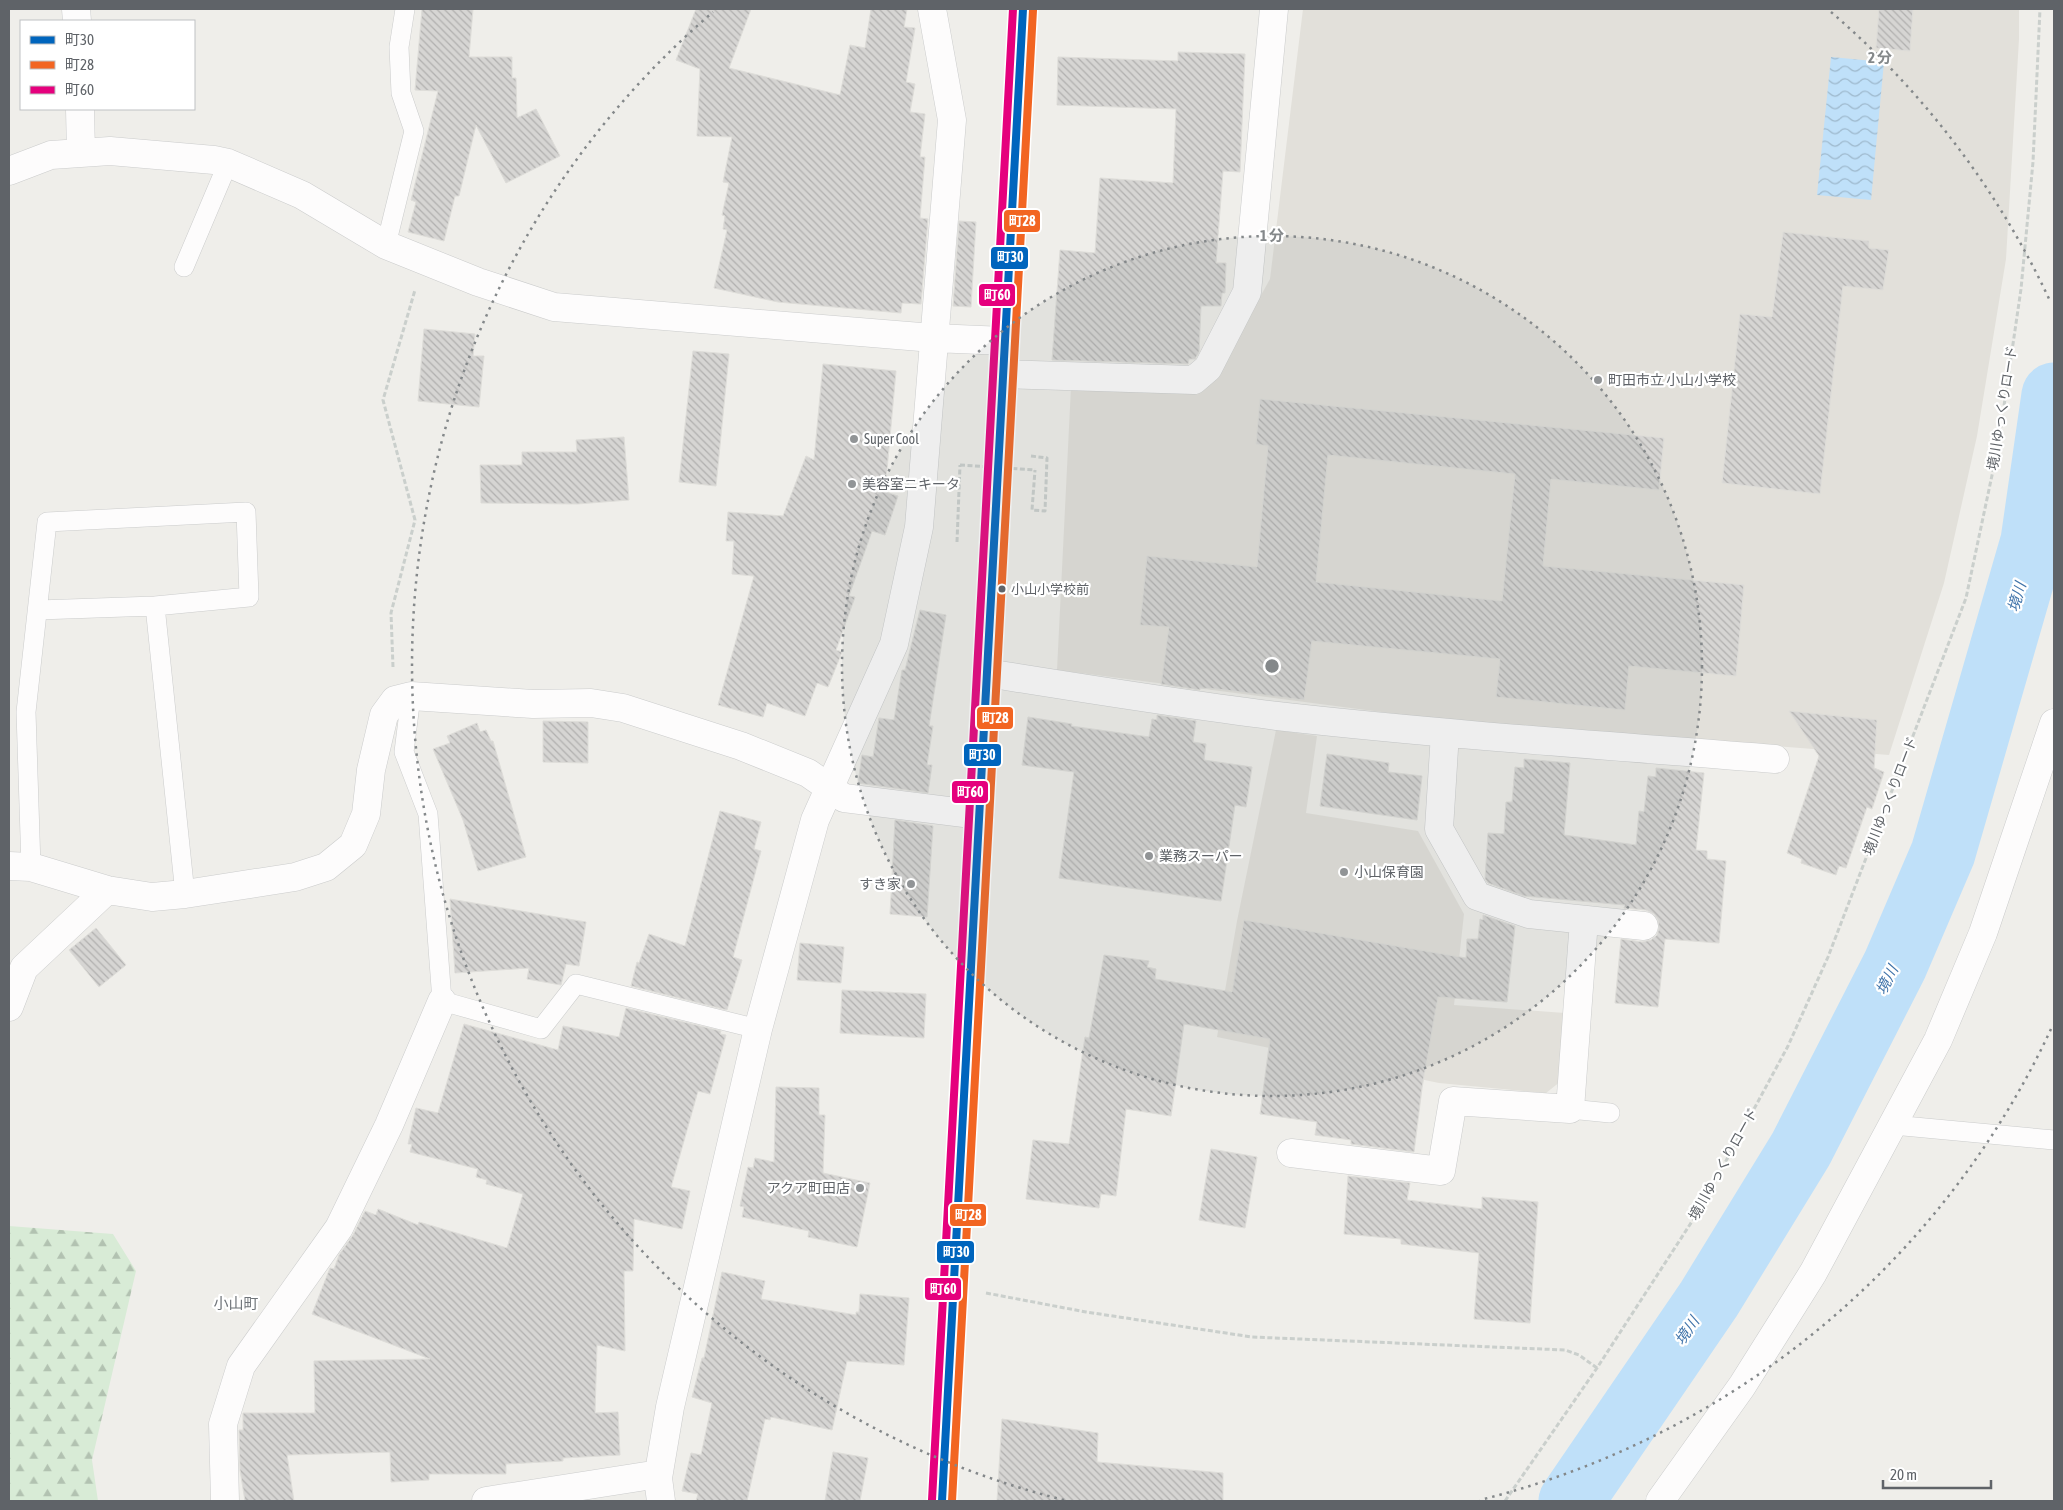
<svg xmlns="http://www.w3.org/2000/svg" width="2063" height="1510" font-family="'Asap Condensed','Noto Sans JP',sans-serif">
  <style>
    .education { fill: #e2e0da }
    .forest { fill: url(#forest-firs) }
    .water { fill: url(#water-waves) }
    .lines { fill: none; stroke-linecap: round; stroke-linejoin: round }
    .river { stroke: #bfe0f9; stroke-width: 65 }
    .building { fill: url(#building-back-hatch); stroke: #deddd9; fill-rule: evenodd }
    .lane-casing { stroke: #cbcccc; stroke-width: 20 }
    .street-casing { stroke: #cbcccc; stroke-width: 29 }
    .primary-casing { stroke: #d7ceb8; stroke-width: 29 }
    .path { stroke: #cacfcc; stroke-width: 3; stroke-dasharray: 5 2.5; stroke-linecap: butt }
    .lane { stroke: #fdfcfc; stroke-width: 19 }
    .street { stroke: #fdfcfc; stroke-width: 28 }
    .primary { stroke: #f4f2e9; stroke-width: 28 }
    .path-bridge { stroke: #cacfcc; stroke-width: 3; stroke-dasharray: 5 2.5; stroke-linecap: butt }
    .bus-1-casing { stroke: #fff; stroke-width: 11 }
    .bus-2-casing { stroke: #fff; stroke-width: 11 }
    .bus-3-casing { stroke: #fff; stroke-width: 11 }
    .bus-1 { stroke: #0065bd; stroke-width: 8 }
    .bus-2 { stroke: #f26522; stroke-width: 8 }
    .bus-3 { stroke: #e5007d; stroke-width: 8 }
    .ring { fill: none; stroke: #84888a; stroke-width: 2.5; stroke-dasharray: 2.5 5 }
    .poi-dot { fill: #919496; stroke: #fff; stroke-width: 2 }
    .bus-dot { fill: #5f6368; stroke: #fff; stroke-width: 2 }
    .labels { text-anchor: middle; stroke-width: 4.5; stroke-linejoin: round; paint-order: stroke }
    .bus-label { font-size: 13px; fill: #5f6368; stroke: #fff; text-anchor: start }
    .poi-label { font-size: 14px; fill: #5f6368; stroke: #fff; text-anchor: start }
    .street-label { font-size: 14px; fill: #5f6368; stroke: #fff }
    .water-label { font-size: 15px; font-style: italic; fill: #4174aa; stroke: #fff }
    .neighbourhood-label { font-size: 15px; fill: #70757a; stroke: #fff }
    .centre { fill: #84888a; stroke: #fff; stroke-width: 2.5 }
    .ring-label { font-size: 15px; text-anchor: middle; font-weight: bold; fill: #84888a; stroke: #fff; stroke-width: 4.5; stroke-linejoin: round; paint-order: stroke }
    .line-badge { stroke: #fff; stroke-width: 2 }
    .badge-label { font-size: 14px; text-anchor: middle; font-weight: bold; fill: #fff }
  </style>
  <defs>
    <pattern id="forest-firs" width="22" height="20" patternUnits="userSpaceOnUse" patternTransform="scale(1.25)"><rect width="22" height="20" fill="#d8ebd6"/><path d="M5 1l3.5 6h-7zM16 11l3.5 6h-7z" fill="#b2c2b1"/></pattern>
    <pattern id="water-waves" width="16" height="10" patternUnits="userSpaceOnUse" patternTransform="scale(1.25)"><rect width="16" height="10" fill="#bfe0f9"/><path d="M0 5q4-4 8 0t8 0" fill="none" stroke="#9eb9cd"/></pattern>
    <pattern id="building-back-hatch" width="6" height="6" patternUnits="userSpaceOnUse" patternTransform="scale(1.25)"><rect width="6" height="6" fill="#d6d5d3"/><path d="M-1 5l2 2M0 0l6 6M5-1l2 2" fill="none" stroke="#b1b0af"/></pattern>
  </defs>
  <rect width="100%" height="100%" fill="#efeeea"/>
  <path class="education" d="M 1303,9 L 2019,9 L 2019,39 L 2006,259 L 1977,436 L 1944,583 L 1889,755 L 1443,720 L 1057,670 L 1071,387 L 1218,373 L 1270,279 Z
    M 1276,730 L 1317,736 L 1306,813 L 1418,831 L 1464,914 L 1454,1005 L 1565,1013 L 1561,1081 L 1546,1093 L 1439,1083 L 1217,1037 L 1237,921 Z"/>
  <path class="forest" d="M 9,1226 L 113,1234 L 136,1271 L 92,1460 L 98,1501 L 9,1501 Z"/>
  <path class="water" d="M 1831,57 L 1884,62 L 1871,200 L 1817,195 Z"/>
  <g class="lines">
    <path class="river" d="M 1571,1501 L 1709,1299 L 1801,1149 L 1895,965 L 1943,853 L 2033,541 L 2054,395"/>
  </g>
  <path class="building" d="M 422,9 L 473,9 L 469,57 L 512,57 L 512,78 L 516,78 L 517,118 L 536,109 L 560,156 L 506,183 L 476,125 L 459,196 L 455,196 L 444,241 L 408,232 L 416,202 L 411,200 L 438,91 L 415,90 Z
    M 696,9 L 751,9 L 729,68 L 840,95 L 850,45 L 865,48 L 871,9 L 907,9 L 904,27 L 915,28 L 906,82 L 915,84 L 910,112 L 925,114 L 920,157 L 925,157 L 920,218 L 928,219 L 921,304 L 902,303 L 901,313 L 778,302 L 714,288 L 727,230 L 723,229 L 725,216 L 722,215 L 729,183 L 723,182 L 732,137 L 697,136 L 700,69 L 676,60 Z
    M 1879,9 L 1913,9 L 1910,51 L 1876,48 Z
    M 1178,52 L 1245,54 L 1240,172 L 1223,171 L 1216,263 L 1226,263 L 1225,293 L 1222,293 L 1221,306 L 1201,306 L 1199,352 L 1195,359 L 1189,359 L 1188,364 L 1052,360 L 1060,250 L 1095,253 L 1100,178 L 1173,183 L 1176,109 L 1057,105 L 1058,57 L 1178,61 Z
    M 959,221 L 976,222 L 971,307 L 953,306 Z
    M 1783,232 L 1869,241 L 1869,248 L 1889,250 L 1883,290 L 1843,286 L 1820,494 L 1722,483 L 1740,314 L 1772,317 Z
    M 424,329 L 475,334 L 473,356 L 484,356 L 479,407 L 418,401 Z
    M 693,351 L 729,354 L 716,486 L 679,482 Z
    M 823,364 L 896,371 L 885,492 L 898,496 L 885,535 L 872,531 L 849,596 L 855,597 L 836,650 L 842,652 L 828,687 L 817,683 L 805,716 L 767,703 L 763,717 L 718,705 L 754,576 L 732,574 L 734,541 L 726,541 L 728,512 L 783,516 L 806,456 L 814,460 Z
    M 1260,399 L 1664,438 L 1659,490 L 1551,479 L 1543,566 L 1744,585 L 1736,676 L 1629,666 L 1625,710 L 1496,697 L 1500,659 L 1312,641 L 1304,700 L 1217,689 L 1200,688 L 1200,690 L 1161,684 L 1169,627 L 1140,625 L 1147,556 L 1257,567 L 1268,446 L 1256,444 ZM 1328,455 L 1515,474 L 1502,601 L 1316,582 Z
    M 624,437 L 629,500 L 577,504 L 481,503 L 480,465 L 522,465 L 522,452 L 577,452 L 576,440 Z
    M 920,610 L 946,615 L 929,726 L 933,726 L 927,765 L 932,765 L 928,793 L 858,783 L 862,755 L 873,757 L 879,718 L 894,720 L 902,670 L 905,670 Z
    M 1789,711 L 1877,720 L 1874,768 L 1884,772 L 1872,809 L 1867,807 L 1846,868 L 1839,866 L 1836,875 L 1801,863 L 1802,859 L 1787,853 L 1819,756 Z
    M 1157,715 L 1196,721 L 1193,742 L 1206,744 L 1204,760 L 1252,767 L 1246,807 L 1235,805 L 1221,901 L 1059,878 L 1074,772 L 1022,765 L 1028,717 L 1072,724 L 1071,726 L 1149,737 L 1152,719 L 1157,720 Z
    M 543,721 L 588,722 L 588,763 L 543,762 Z
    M 477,723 L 480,732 L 486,730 L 491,741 L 493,741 L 526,857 L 478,871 L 463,820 L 433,749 L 450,743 L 447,736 Z
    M 1327,754 L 1389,763 L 1388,772 L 1422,776 L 1417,820 L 1320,806 Z
    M 1524,759 L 1570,763 L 1564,835 L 1636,845 L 1639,811 L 1644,812 L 1648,776 L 1656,777 L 1656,768 L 1704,773 L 1696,850 L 1707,851 L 1707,859 L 1726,861 L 1719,943 L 1665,939 L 1658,1007 L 1615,1003 L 1621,939 L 1642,942 L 1651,940 L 1657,935 L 1659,928 L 1658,920 L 1654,914 L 1646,910 L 1624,908 L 1625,905 L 1524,896 L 1488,883 L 1485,879 L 1488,833 L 1504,834 L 1506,802 L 1512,802 L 1515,767 L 1524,768 Z
    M 720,811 L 761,822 L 754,849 L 761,851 L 733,957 L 742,960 L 727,1010 L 631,986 L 637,962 L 639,963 L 649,934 L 685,946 Z
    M 895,820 L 933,826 L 927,917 L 890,914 Z
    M 450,899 L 586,922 L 579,966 L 566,964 L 561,985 L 527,979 L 529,968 L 455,973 Z
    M 1483,915 L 1515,926 L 1507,1002 L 1438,997 L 1422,1088 L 1414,1152 L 1351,1144 L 1351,1140 L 1315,1135 L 1317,1122 L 1260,1114 L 1270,1039 L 1184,1024 L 1171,1116 L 1126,1109 L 1116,1196 L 1101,1194 L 1099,1208 L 1026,1199 L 1033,1140 L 1069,1144 L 1085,1037 L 1089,1038 L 1104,955 L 1149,961 L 1147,967 L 1156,969 L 1155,979 L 1232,992 L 1244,920 L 1466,958 L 1467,939 L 1478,939 L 1480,919 L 1483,920 Z
    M 96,928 L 126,965 L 99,987 L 69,950 Z
    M 800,943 L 844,947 L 841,983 L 797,980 Z
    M 842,990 L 926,994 L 924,1038 L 840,1033 Z
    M 626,1008 L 721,1031 L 720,1034 L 726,1035 L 710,1094 L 698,1091 L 671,1187 L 690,1191 L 682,1229 L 634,1219 L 633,1271 L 624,1271 L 625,1351 L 597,1345 L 595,1413 L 618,1412 L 620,1455 L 563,1458 L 563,1461 L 506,1464 L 506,1474 L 429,1474 L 429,1480 L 391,1482 L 390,1452 L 287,1455 L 294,1501 L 245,1501 L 240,1470 L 239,1430 L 243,1430 L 243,1413 L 315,1413 L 314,1361 L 430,1359 L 312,1314 L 330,1268 L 334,1269 L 339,1255 L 353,1235 L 365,1211 L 376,1215 L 378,1209 L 418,1225 L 419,1222 L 507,1248 L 523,1194 L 486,1184 L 487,1180 L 476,1177 L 478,1169 L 410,1152 L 412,1144 L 408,1144 L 416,1108 L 438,1113 L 464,1024 L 558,1050 L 563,1026 L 619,1037 Z
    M 776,1087 L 819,1088 L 819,1115 L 825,1115 L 823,1173 L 870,1183 L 857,1247 L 808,1237 L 809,1231 L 742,1217 L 744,1207 L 740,1206 L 748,1167 L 753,1168 L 755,1158 L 774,1162 Z
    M 1211,1149 L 1257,1157 L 1245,1228 L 1199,1220 Z
    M 1348,1176 L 1410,1183 L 1407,1200 L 1482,1209 L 1482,1197 L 1538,1202 L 1530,1323 L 1474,1319 L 1479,1253 L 1401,1244 L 1401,1239 L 1344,1234 Z
    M 722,1272 L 765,1281 L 761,1299 L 856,1315 L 856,1312 L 859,1312 L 860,1294 L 909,1298 L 904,1365 L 847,1361 L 832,1430 L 771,1417 L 770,1420 L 765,1419 L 747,1501 L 696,1501 L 698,1494 L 682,1491 L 691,1453 L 701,1455 L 712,1403 L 692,1397 L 702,1358 L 704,1358 Z
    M 1002,1419 L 1098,1433 L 1097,1462 L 1223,1473 L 1223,1501 L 997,1501 Z
    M 833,1452 L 868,1458 L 860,1501 L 825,1501 Z"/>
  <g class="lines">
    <defs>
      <path id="lane" d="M 386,245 L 414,131 L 401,93 L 399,47 L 405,9
        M 184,267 L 228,163
        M 38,610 L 155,606
        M 411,696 L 404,752 L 428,814 L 442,1001 L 541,1029 L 576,984 L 758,1029
        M 31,867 L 26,712 L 47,522 L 246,512 L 249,597 L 155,606 L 185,894
        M 1570,1109 L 1610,1113
        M 1893,1125 L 2054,1140"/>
      <path id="street" d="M 76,9 L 77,21
        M 80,109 L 81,153
        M 9,171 L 51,155 L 110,151 L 214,160 L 228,163 L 302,195 L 386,245 L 478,282 L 554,307 L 933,338 L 1005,341
        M 1003,374 L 1194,380 L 1208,368 L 1247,292 L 1274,9
        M 987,673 C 1086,689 1186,705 1286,717 C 1449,735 1612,746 1775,759
        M 1445,733 L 1439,829 L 1477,896 L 1529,914 L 1644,926
        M 9,866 L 31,867 L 107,890 L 152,897 L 185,894 L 295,877 L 326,867 L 353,845 L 366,814 L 371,770 L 384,715 L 395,700 L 411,696 L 533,704 L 591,703 L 623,708 L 741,746 L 808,773 L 844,798 L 980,815
        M 9,1007 L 24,968 L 107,890
        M 1291,1153 L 1441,1171 L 1453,1101 L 1570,1109 L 1584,920
        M 225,1501 L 223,1424 L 241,1366 L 339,1228 L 389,1125 L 442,1001
        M 486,1501 L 646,1476 L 658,1478
        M 661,1501 L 658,1478 L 670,1407 L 758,1029 L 815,820 L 894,644 L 919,527 L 952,120 L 932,9
        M 1660,1501 L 1742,1386 L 1813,1273 L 1938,1040 L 1983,933 L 2054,723"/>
      <path id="primary" d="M 942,1501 L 1023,9"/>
    </defs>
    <use href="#lane" class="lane-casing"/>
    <use href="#street" class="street-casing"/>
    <use href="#primary" class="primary-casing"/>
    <path class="path" d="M 1031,456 L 1047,458 L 1045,511 L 1032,510 L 1035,470
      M 957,542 L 960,465
      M 393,667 L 391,613 L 415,520 L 383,400 L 415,290
      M 986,1293 L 1086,1312 L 1252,1337 L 1565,1350 L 1579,1355 L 1597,1368
      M 1505,1501 L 1597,1368 L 1700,1209 L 1788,1046 L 1828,957 L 1966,598 L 1998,447 L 2021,289 L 2033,162 L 2040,9"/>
    <use href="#lane" class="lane"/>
    <use href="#street" class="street"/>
    <use href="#primary" class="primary"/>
    <path class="path-bridge" d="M 960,465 L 1035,470"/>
    <defs>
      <path id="bus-1" d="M 942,1501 L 1023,9"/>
      <path id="bus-2" d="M 952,1501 L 1033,10"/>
      <path id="bus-3" d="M 932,1500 L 1013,9"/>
    </defs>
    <use href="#bus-1" class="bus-1-casing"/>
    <use href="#bus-2" class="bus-2-casing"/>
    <use href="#bus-3" class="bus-3-casing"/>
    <use href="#bus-1" class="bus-1"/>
    <use href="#bus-2" class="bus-2"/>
    <use href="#bus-3" class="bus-3"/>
  </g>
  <circle cx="1272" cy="666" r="430" fill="#84888a" fill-opacity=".12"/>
  <g class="ring">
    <circle cx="1272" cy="666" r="430"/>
    <path d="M2051 1029A860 860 0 0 1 1480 1500M1064 1500A860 860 0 0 1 713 12M1831 12A860 860 0 0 1 2051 303"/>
  </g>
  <g class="poi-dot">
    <circle cx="1598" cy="380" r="5"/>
    <circle cx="854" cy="439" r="5"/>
    <circle cx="852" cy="484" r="5"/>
    <circle cx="1149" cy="856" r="5"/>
    <circle cx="1344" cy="872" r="5"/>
    <circle cx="911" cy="884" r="5"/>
    <circle cx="860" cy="1188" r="5"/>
  </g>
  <circle class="bus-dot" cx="1002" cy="589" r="4.5"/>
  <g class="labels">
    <g class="bus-label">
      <text x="1011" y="594">小山小学校前</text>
    </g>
    <g class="poi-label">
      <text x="1608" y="385">町田市立 小山小学校</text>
      <text x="864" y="444">Super Cool</text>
      <text x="862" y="489">美容室ニキータ</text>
      <text x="1159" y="861">業務スーパー</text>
      <text x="1354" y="877">小山保育園</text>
      <text x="901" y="889" text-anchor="end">すき家</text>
      <text x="850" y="1193" text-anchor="end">アクア町田店</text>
    </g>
    <g class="street-label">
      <text transform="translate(2002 408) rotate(-81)" y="5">境川ゆっくりロード</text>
      <text transform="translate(1890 796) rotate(-69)" y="5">境川ゆっくりロード</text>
      <text transform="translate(1723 1164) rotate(-61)" y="5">境川ゆっくりロード</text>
    </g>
    <g class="water-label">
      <text transform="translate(2017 597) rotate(-74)" y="5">境川</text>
      <text transform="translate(1887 980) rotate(-63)" y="5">境川</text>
      <text transform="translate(1687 1331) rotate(-56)" y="5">境川</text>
    </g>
    <g class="neighbourhood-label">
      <text x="236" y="1309">小山町</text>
    </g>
  </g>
  <circle cx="1272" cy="666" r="8" class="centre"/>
  <g class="ring-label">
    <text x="1880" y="63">2 分</text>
    <text x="1272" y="241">1 分</text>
  </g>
  <g class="line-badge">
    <rect x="1003" y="209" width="38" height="24" rx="5" fill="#f26522"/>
    <rect x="990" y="246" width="39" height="24" rx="5" fill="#0065bd"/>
    <rect x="978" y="283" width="38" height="24" rx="5" fill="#e5007d"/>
    <rect x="976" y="706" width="38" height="24" rx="5" fill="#f26522"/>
    <rect x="963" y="743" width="39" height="24" rx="5" fill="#0065bd"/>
    <rect x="951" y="780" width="38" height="24" rx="5" fill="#e5007d"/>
    <rect x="949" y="1203" width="38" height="24" rx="5" fill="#f26522"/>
    <rect x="936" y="1240" width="39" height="24" rx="5" fill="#0065bd"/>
    <rect x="924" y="1277" width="38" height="24" rx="5" fill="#e5007d"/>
  </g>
  <g class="badge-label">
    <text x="1022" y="226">町28</text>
    <text x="1010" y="262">町30</text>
    <text x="997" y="300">町60</text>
    <text x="995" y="723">町28</text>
    <text x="982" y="760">町30</text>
    <text x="970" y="797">町60</text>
    <text x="968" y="1220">町28</text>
    <text x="956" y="1257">町30</text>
    <text x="943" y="1294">町60</text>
  </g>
  <rect width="2063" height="1510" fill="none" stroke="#5f6368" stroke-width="20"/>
  <rect x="20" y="20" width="175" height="90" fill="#ffffff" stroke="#bfc1c3"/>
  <rect x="30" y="36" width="25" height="8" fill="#0065bd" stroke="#bfc1c3"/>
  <text x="65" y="45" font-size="15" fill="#5f6368">町30</text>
  <rect x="30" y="61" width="25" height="8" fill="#f26522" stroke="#bfc1c3"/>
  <text x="65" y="70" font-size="15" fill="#5f6368">町28</text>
  <rect x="30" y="86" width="25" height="8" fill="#e5007d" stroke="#bfc1c3"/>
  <text x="65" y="95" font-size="15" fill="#5f6368">町60</text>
  <path d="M1883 1480v8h108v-8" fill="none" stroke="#5f6368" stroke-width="2.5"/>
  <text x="1890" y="1480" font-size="15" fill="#5f6368" stroke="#ffffff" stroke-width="4" paint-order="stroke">20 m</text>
</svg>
